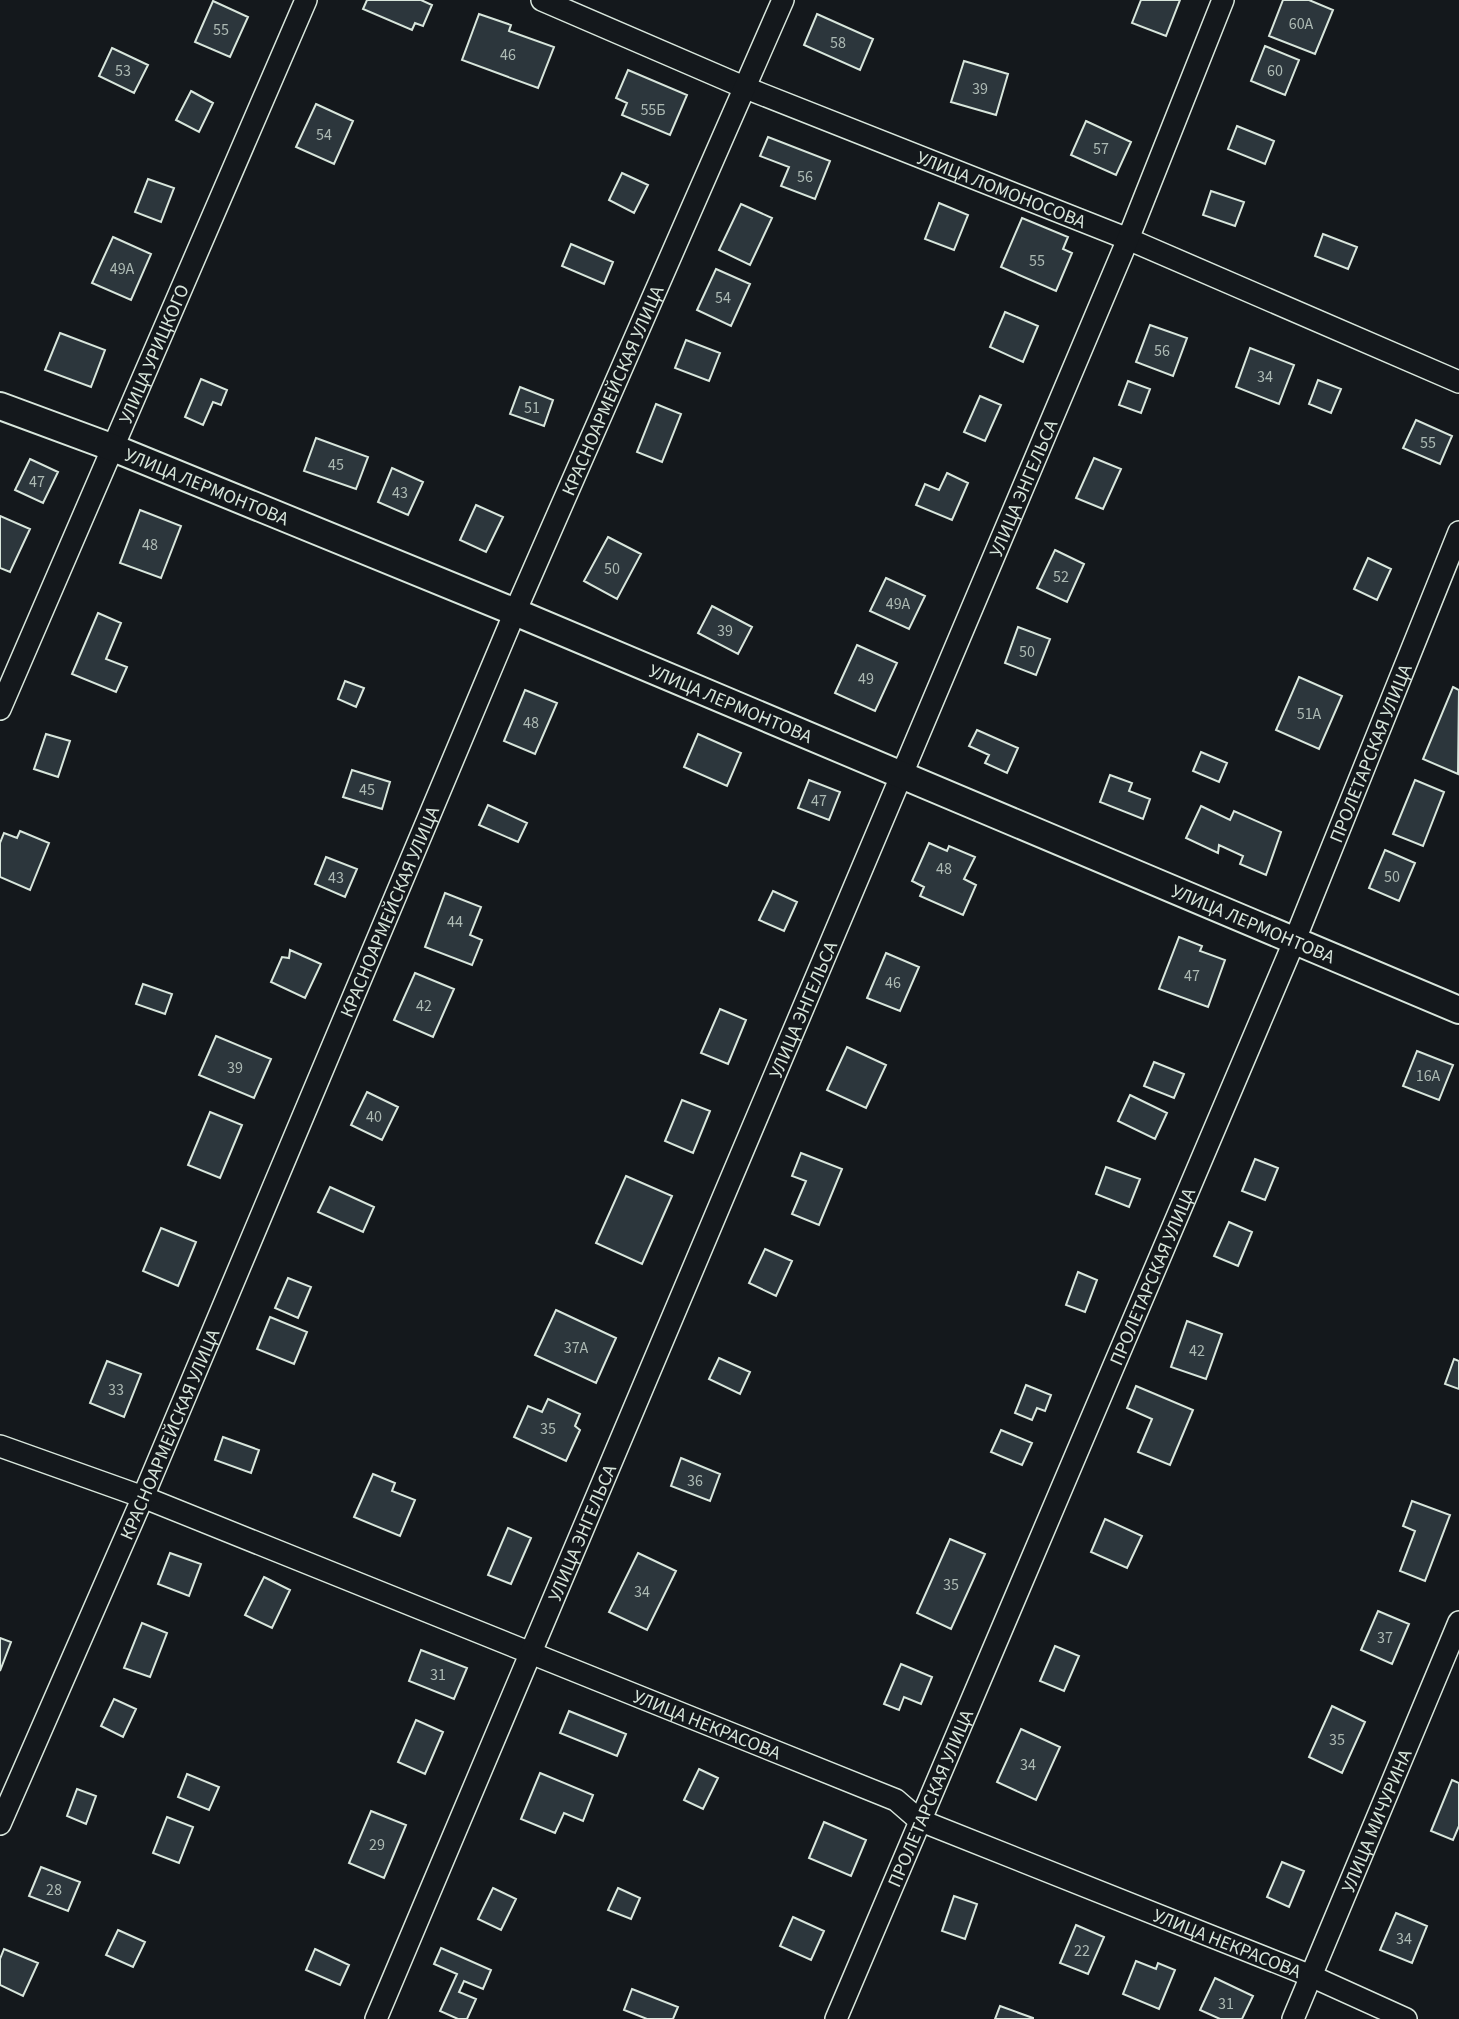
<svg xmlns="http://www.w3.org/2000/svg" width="1459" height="2019" font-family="'Source Sans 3',sans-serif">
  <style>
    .building { fill: #2c363c; stroke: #d8e6dc; stroke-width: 2 }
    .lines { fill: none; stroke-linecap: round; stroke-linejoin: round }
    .minor-casing { stroke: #d8e6dc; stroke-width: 24 }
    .tertiary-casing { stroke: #d8e6dc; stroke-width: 30 }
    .minor { stroke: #14181c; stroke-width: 21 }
    .tertiary { stroke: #14181c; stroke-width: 26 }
    .labels { text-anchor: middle; stroke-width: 5; stroke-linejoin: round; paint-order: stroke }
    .number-label { font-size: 16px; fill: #adbab4 }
    .street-label { font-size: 19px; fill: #d8e6dc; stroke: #14181c }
  </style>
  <rect width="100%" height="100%" fill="#14181c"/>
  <path class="building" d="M 367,0 L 421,0 L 432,5 L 423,26 L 415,23 L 412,30 L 363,9 Z
    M 1141,0 L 1180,0 L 1166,36 L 1132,23 Z
    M 1283,0 L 1309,0 L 1333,10 L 1315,54 L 1269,36 Z
    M 213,1 L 248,17 L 230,57 L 195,42 Z
    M 479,14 L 511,25 L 509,31 L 554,47 L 538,88 L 462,60 Z
    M 817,14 L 873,39 L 860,70 L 804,45 Z
    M 1265,46 L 1299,60 L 1285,95 L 1251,81 Z
    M 112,48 L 148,65 L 134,93 L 99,76 Z
    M 964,61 L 1008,74 L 996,115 L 951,102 Z
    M 628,70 L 687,95 L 670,135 L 622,115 L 627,103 L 616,98 Z
    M 191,91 L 213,103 L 199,132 L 176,120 Z
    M 316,104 L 353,121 L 334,164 L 296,147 Z
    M 1086,121 L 1131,142 L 1116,175 L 1071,155 Z
    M 1237,126 L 1274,141 L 1265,164 L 1228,149 Z
    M 768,137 L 830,161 L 815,199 L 781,186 L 789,167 L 760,156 Z
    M 622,173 L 648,185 L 634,213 L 609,200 Z
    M 148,179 L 174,188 L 161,222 L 135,212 Z
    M 1211,191 L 1244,202 L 1235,226 L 1203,215 Z
    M 939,203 L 968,215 L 954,250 L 925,239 Z
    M 741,204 L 772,218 L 750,265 L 719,250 Z
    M 1022,218 L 1068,237 L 1063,249 L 1072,253 L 1056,291 L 1001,267 Z
    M 1323,234 L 1357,247 L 1348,269 L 1315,256 Z
    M 113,237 L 151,254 L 131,300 L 92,283 Z
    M 571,244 L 613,262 L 604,284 L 562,266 Z
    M 716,269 L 750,284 L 731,326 L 697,310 Z
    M 1005,312 L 1038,326 L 1023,362 L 990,347 Z
    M 1150,325 L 1187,338 L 1173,376 L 1136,362 Z
    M 60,333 L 105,350 L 91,387 L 45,370 Z
    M 686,340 L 720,353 L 709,381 L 675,368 Z
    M 1250,348 L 1294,365 L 1279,404 L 1236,387 Z
    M 201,379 L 227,390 L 221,405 L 213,402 L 203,425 L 185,417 Z
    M 1318,380 L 1341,389 L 1331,413 L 1309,404 Z
    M 1128,381 L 1150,389 L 1141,413 L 1119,405 Z
    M 520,387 L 553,400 L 544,426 L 510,414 Z
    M 980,396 L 1001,405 L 985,441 L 964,432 Z
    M 656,404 L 681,414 L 662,462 L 637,452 Z
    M 1416,420 L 1452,436 L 1440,464 L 1403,448 Z
    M 316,438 L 368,457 L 356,489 L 304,471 Z
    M 1094,458 L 1121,469 L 1103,509 L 1076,498 Z
    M 30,459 L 58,472 L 43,503 L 15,490 Z
    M 392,468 L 423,482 L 408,515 L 378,502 Z
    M 947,473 L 968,483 L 952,520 L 916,505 L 925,484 L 939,490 Z
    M 476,505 L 503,517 L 486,552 L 460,540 Z
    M 140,510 L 181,526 L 161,578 L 120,563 Z
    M 0,516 L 30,529 L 10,572 L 0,568 Z
    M 608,537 L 641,554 L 617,599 L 584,581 Z
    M 1055,550 L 1084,564 L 1067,602 L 1037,588 Z
    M 1368,558 L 1391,569 L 1377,600 L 1354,589 Z
    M 886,578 L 925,596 L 909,629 L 870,611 Z
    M 712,606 L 752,627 L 738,654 L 698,633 Z
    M 98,613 L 121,623 L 106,659 L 127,667 L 116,692 L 72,674 Z
    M 1018,627 L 1050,639 L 1036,675 L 1005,663 Z
    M 857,645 L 897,663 L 875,711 L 835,693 Z
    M 1299,677 L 1342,696 L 1319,749 L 1276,730 Z
    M 345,681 L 364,688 L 356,707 L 338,699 Z
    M 1453,687 L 1459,690 L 1458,774 L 1423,759 Z
    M 525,690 L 557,703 L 535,754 L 504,741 Z
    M 977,730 L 1018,748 L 1007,773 L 985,763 L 989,755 L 969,746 Z
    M 46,734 L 70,741 L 58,777 L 34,769 Z
    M 698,734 L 741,753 L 727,786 L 684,767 Z
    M 1201,752 L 1227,763 L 1219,782 L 1193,771 Z
    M 352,770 L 390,782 L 382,809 L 343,797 Z
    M 1110,775 L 1132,783 L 1129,791 L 1150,799 L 1143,819 L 1100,802 Z
    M 809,780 L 840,792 L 829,820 L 798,808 Z
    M 1415,780 L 1444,792 L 1423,846 L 1393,834 Z
    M 488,805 L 527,823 L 518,842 L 479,825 Z
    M 1201,806 L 1230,820 L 1234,811 L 1281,832 L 1266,875 L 1240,864 L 1243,856 L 1219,845 L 1218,853 L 1186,838 Z
    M 20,831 L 49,843 L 30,890 L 0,877 L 0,843 L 4,833 L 17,838 Z
    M 929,843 L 947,851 L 949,846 L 975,857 L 964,879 L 976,885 L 963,915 L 920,896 L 924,887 L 912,881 Z
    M 1385,850 L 1415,863 L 1399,901 L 1369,888 Z
    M 326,857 L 357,869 L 345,897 L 315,884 Z
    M 773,891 L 797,902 L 784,931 L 759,920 Z
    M 445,893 L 481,907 L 470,935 L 482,940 L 472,965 L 425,947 Z
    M 1179,937 L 1202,946 L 1200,951 L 1225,960 L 1208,1007 L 1159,989 Z
    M 290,950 L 321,964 L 305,998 L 271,982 L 282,957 L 289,958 Z
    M 886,953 L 919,967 L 900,1011 L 867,998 Z
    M 415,973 L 454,989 L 433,1037 L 394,1020 Z
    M 143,984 L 172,994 L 165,1014 L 136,1004 Z
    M 720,1009 L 746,1020 L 728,1064 L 701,1053 Z
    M 216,1036 L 271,1059 L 254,1098 L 199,1075 Z
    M 847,1047 L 886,1065 L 866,1108 L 827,1090 Z
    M 1417,1051 L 1453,1065 L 1439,1100 L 1403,1086 Z
    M 1154,1062 L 1184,1074 L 1174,1098 L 1144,1086 Z
    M 367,1092 L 398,1107 L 382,1140 L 351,1125 Z
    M 1130,1095 L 1167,1113 L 1155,1139 L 1118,1121 Z
    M 682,1100 L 710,1111 L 693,1153 L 665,1141 Z
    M 210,1112 L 242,1125 L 220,1178 L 188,1165 Z
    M 801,1153 L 842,1169 L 819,1225 L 792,1214 L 806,1181 L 792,1176 Z
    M 1255,1159 L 1278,1168 L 1265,1200 L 1242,1191 Z
    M 1106,1167 L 1140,1179 L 1129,1207 L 1096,1194 Z
    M 626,1176 L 672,1196 L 642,1264 L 596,1243 Z
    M 330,1187 L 374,1207 L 363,1232 L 318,1212 Z
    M 1229,1222 L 1252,1232 L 1238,1266 L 1214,1256 Z
    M 161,1228 L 196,1242 L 178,1286 L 143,1271 Z
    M 765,1249 L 792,1261 L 776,1296 L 749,1283 Z
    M 1078,1272 L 1097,1280 L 1085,1312 L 1066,1305 Z
    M 288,1278 L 311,1287 L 298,1318 L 275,1308 Z
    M 556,1310 L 616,1338 L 596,1383 L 535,1355 Z
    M 270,1317 L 307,1332 L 294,1364 L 257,1349 Z
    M 1187,1321 L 1222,1334 L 1206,1379 L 1171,1367 Z
    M 719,1358 L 750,1372 L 740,1394 L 709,1379 Z
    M 1454,1359 L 1459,1361 L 1459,1389 L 1445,1384 Z
    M 107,1361 L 141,1374 L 124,1417 L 90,1403 Z
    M 1026,1385 L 1051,1395 L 1045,1411 L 1037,1408 L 1032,1420 L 1015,1413 Z
    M 1136,1386 L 1193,1410 L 1170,1465 L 1138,1452 L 1152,1419 L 1127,1408 Z
    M 548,1399 L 580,1414 L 575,1426 L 580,1430 L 566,1461 L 514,1437 L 528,1406 L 542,1412 Z
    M 1001,1430 L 1032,1443 L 1022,1465 L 991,1452 Z
    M 223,1437 L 259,1450 L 251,1473 L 215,1460 Z
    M 681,1458 L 720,1474 L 710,1501 L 671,1486 Z
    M 373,1474 L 395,1483 L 392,1491 L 415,1500 L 400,1536 L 354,1517 Z
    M 1412,1501 L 1450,1515 L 1425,1581 L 1400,1571 L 1415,1531 L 1403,1526 Z
    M 1105,1519 L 1142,1536 L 1127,1568 L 1091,1552 Z
    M 508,1528 L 531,1538 L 511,1584 L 488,1575 Z
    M 950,1539 L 985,1554 L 951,1629 L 917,1613 Z
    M 170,1553 L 201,1564 L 189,1596 L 158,1584 Z
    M 638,1553 L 676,1571 L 647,1630 L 609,1612 Z
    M 264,1577 L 290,1590 L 272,1628 L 245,1615 Z
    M 1378,1611 L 1409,1624 L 1392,1664 L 1361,1650 Z
    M 142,1623 L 167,1633 L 150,1677 L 124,1668 Z
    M 0,1638 L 11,1642 L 0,1671 Z
    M 1055,1646 L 1079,1656 L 1064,1691 L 1040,1681 Z
    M 421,1650 L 467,1668 L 454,1699 L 409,1681 Z
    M 901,1664 L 932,1677 L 921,1704 L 904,1697 L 899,1710 L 884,1704 Z
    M 114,1699 L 136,1709 L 123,1737 L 101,1726 Z
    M 1332,1706 L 1365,1722 L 1342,1773 L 1309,1757 Z
    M 569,1711 L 626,1734 L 617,1756 L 560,1733 Z
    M 416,1720 L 443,1732 L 425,1774 L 398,1762 Z
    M 1021,1729 L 1060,1747 L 1036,1800 L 997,1782 Z
    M 699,1769 L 718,1778 L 703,1809 L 684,1800 Z
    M 540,1773 L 593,1795 L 583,1821 L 564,1813 L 555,1833 L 521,1819 Z
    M 187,1774 L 219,1787 L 209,1810 L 178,1797 Z
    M 1452,1780 L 1459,1783 L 1459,1826 L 1453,1840 L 1431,1831 Z
    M 77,1789 L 96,1796 L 86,1824 L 67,1816 Z
    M 371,1811 L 406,1825 L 384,1878 L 349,1863 Z
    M 167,1817 L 193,1827 L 179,1863 L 153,1853 Z
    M 824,1822 L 866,1840 L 851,1876 L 809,1858 Z
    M 1282,1862 L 1304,1871 L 1289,1907 L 1267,1897 Z
    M 41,1867 L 80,1882 L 68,1911 L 29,1896 Z
    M 493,1888 L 516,1899 L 501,1930 L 478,1919 Z
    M 618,1888 L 640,1898 L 631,1919 L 608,1910 Z
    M 954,1896 L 977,1904 L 965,1939 L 942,1931 Z
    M 1396,1913 L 1427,1926 L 1412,1963 L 1380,1950 Z
    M 793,1917 L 824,1931 L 811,1960 L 780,1946 Z
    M 1076,1925 L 1104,1937 L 1088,1974 L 1060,1963 Z
    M 118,1930 L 145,1942 L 133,1967 L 106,1955 Z
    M 441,1948 L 491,1970 L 483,1989 L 464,1981 L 459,1992 L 476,1999 L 467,2019 L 458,2019 L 440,2011 L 457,1974 L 434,1964 Z
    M 4,1949 L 38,1963 L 23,1996 L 0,1985 L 0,1959 Z
    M 315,1949 L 349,1965 L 340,1985 L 306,1970 Z
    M 1136,1961 L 1156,1969 L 1158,1963 L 1175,1970 L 1159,2009 L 1123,1994 Z
    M 1215,1978 L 1253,1996 L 1242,2019 L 1220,2019 L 1200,2010 Z
    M 632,1989 L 678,2007 L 673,2019 L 647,2019 L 624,2010 Z
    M 1000,2006 L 1033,2018 L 1033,2019 L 995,2019 Z"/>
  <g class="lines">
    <defs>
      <g id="minor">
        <path id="s1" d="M 542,0 L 746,88 L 1128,239 L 1459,382"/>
        <path id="s2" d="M 0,709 L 306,0"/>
        <path id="s3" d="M 0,1446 L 143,1497 L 896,1800 L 919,1820 L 1311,1976 L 1406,2019"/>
        <path id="s4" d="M 0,1824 L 143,1497 L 515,612 L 783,0"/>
        <path id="s5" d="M 376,2019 L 1128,239 L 1223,0"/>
        <path id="s6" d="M 836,2019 L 1294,942 L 1459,532"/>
        <path id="s7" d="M 1293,2019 L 1459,1622"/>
      </g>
      <g id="tertiary">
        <path id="s8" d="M 0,406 L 111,447 L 515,612 L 1459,1010"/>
      </g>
    </defs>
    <use href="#minor" class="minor-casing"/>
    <use href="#tertiary" class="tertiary-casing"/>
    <use href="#minor" class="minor"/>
    <use href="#tertiary" class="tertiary"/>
  </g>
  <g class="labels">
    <g class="number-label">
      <text x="1301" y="29">60А</text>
      <text x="221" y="35">55</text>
      <text x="838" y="48">58</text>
      <text x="508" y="60">46</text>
      <text x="123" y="76">53</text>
      <text x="1275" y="76">60</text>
      <text x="980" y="94">39</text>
      <text x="653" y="115">55Б</text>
      <text x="324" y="140">54</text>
      <text x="1101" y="154">57</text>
      <text x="805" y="182">56</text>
      <text x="1037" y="266">55</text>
      <text x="122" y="274">49А</text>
      <text x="723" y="303">54</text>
      <text x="1162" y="356">56</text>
      <text x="1265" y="382">34</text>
      <text x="532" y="413">51</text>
      <text x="1428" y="448">55</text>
      <text x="336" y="470">45</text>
      <text x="37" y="487">47</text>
      <text x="400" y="498">43</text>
      <text x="150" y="550">48</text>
      <text x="612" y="574">50</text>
      <text x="1061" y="582">52</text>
      <text x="898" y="609">49А</text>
      <text x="725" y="636">39</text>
      <text x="1027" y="657">50</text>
      <text x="866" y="684">49</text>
      <text x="1309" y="719">51А</text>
      <text x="531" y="728">48</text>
      <text x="367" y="795">45</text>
      <text x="819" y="806">47</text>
      <text x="944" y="874">48</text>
      <text x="1392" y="882">50</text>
      <text x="336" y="883">43</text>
      <text x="455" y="927">44</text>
      <text x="1192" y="981">47</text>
      <text x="893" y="988">46</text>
      <text x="424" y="1011">42</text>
      <text x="235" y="1073">39</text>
      <text x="1428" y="1081">16А</text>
      <text x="374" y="1122">40</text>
      <text x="576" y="1353">37А</text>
      <text x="1197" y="1356">42</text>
      <text x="116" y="1395">33</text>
      <text x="548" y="1434">35</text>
      <text x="695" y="1486">36</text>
      <text x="951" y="1590">35</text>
      <text x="642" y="1597">34</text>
      <text x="1385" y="1643">37</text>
      <text x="438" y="1680">31</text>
      <text x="1337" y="1745">35</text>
      <text x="1028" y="1770">34</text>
      <text x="377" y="1850">29</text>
      <text x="54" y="1895">28</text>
      <text x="1404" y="1944">34</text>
      <text x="1082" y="1956">22</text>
      <text x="1226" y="2009">31</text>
    </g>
    <g class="street-label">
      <text dy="7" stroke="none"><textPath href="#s1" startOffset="497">УЛИЦА ЛОМОНОСОВА</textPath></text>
      <text dy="7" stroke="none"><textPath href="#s2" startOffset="387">УЛИЦА УРИЦКОГО</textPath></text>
      <text dy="7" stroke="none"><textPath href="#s4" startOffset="1559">КРАСНОАРМЕЙСКАЯ УЛИЦА</textPath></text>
      <text dy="7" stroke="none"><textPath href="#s8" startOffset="222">УЛИЦА ЛЕРМОНТОВА</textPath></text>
      <text dy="7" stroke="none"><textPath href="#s5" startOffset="1662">УЛИЦА ЭНГЕЛЬСА</textPath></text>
      <text dy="7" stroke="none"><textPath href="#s8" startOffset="789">УЛИЦА ЛЕРМОНТОВА</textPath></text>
      <text dy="7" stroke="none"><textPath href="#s6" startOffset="1374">ПРОЛЕТАРСКАЯ УЛИЦА</textPath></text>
      <text dy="7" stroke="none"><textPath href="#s4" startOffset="992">КРАСНОАРМЕЙСКАЯ УЛИЦА</textPath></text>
      <text dy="7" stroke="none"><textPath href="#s8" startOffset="1356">УЛИЦА ЛЕРМОНТОВА</textPath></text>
      <text dy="7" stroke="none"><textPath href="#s5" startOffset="1096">УЛИЦА ЭНГЕЛЬСА</textPath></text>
      <text dy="7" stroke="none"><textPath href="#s6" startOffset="807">ПРОЛЕТАРСКАЯ УЛИЦА</textPath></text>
      <text dy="7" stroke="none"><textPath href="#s4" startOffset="425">КРАСНОАРМЕЙСКАЯ УЛИЦА</textPath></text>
      <text dy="7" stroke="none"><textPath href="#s5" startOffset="528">УЛИЦА ЭНГЕЛЬСА</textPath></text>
      <text dy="7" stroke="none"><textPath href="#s3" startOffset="760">УЛИЦА НЕКРАСОВА</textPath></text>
      <text dy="7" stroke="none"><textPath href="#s6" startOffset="240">ПРОЛЕТАРСКАЯ УЛИЦА</textPath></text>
      <text dy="7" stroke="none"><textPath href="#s7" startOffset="215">УЛИЦА МИЧУРИНА</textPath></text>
      <text dy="7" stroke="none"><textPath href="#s3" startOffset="1326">УЛИЦА НЕКРАСОВА</textPath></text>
    </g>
  </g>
</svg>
